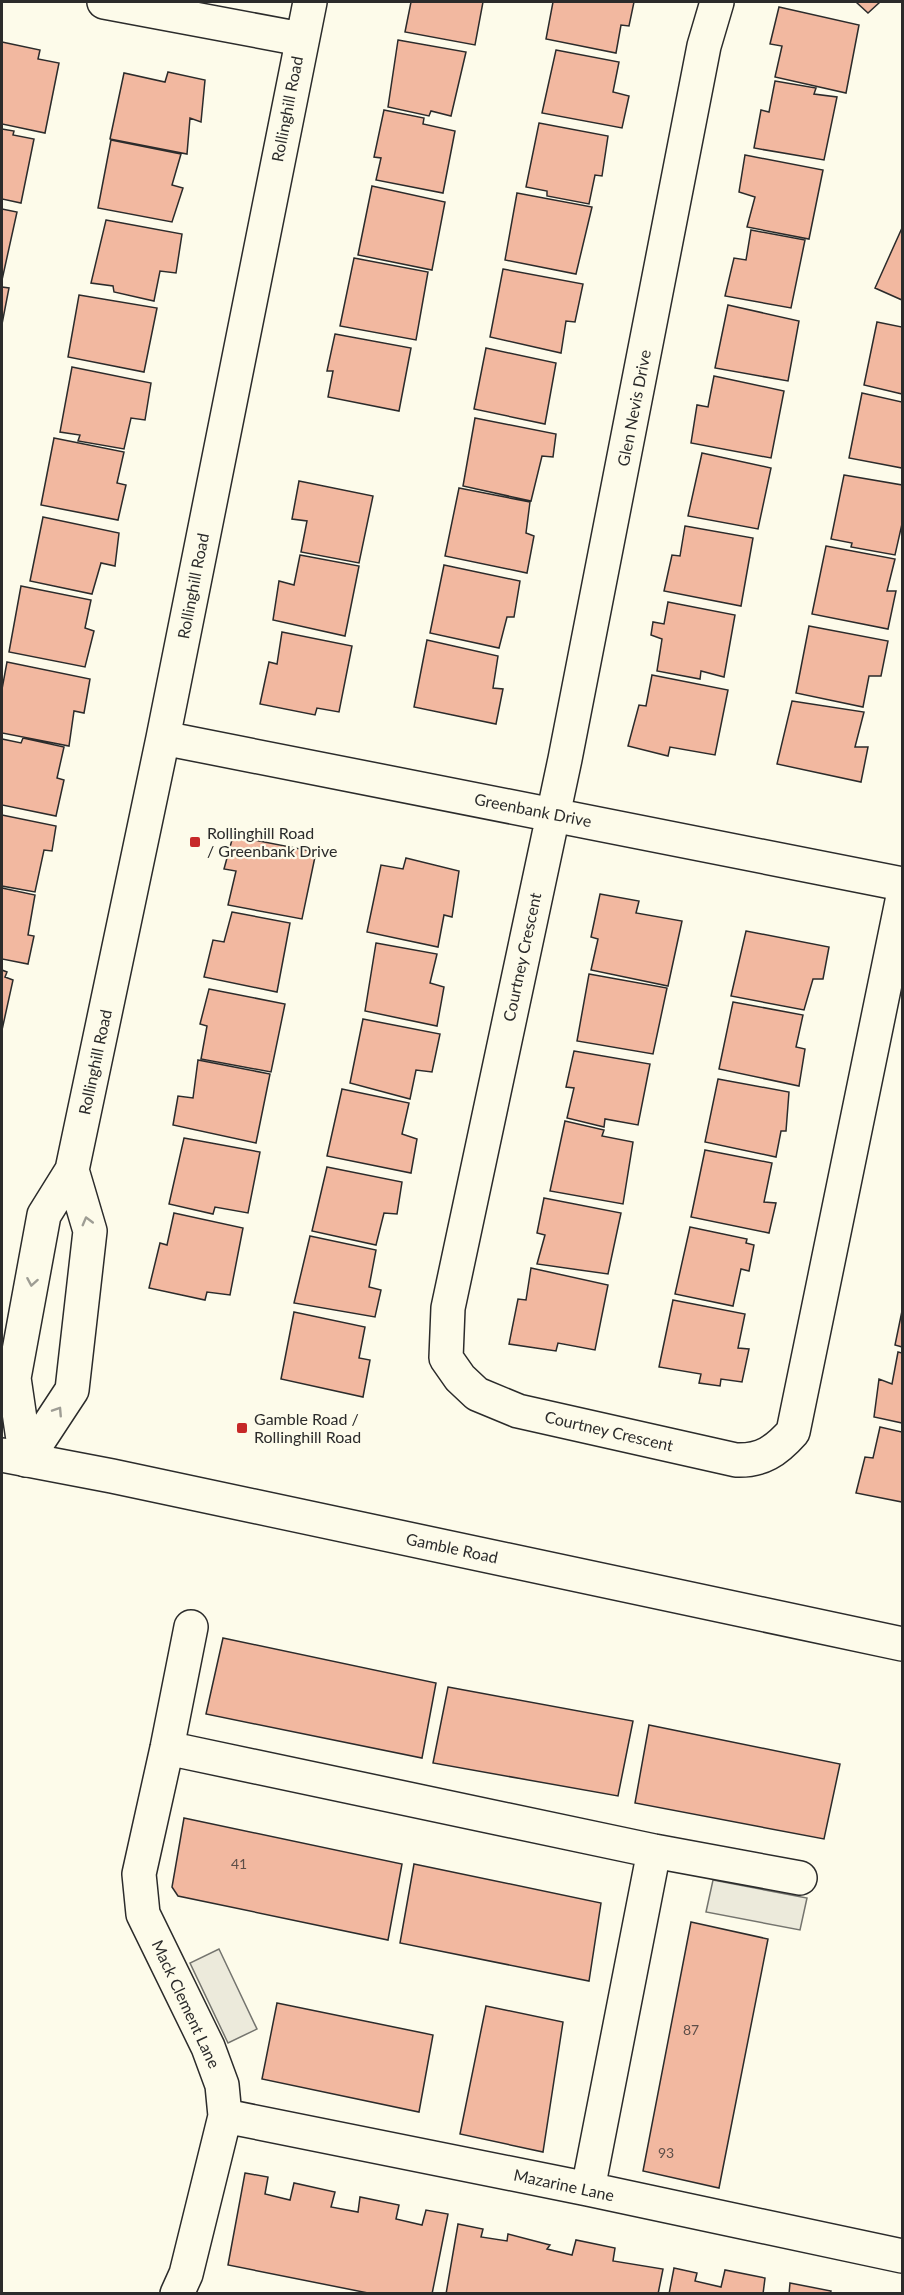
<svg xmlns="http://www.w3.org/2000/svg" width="904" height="2295" font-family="Lato,sans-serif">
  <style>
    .parking { fill: #eceadb; stroke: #74746e; stroke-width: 1.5 }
    .building { fill: #f2b8a0; stroke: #2b2b2b; stroke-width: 1.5 }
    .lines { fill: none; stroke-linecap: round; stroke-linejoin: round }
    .minor-casing { stroke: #2b2b2b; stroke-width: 36 }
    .major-casing { stroke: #2b2b2b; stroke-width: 36 }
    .minor { stroke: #fdfbea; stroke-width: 33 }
    .major { stroke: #fdfbea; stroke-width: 33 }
    .oneway { stroke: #9e9d94 }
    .poi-dot { fill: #c62828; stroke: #fdfbea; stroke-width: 2 }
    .labels { text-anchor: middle; stroke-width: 4.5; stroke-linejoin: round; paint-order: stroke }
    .number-label { font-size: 14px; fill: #5d4e48 }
    .street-label { font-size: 16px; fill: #2b2b2b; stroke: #fdfbea }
    .poi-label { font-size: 16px; fill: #2b2b2b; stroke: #fdfbea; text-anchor: start }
  </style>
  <rect width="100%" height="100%" fill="#fdfbea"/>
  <path class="parking" d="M 713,1880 L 807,1898 L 800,1930 L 706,1912 Z
    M 219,1949 L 257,2029 L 228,2043 L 190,1963 Z"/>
  <path class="building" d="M 411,2 L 483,2 L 475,45 L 405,32 Z
    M 553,2 L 634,2 L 629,26 L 621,25 L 616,53 L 546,39 Z
    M 856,2 L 880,2 L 868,13 Z
    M 779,7 L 859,25 L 846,93 L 775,77 L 782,46 L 770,44 Z
    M 398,40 L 466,52 L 451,116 L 431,111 L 429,116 L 388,107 Z
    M 2,42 L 40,50 L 38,59 L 59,63 L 45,133 L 2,124 Z
    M 556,50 L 619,62 L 613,92 L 629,96 L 622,128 L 542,113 Z
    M 168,72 L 205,80 L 201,122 L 190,118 L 187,154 L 110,139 L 124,73 L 165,82 Z
    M 775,81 L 816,88 L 814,94 L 837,97 L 824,160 L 754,148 L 761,110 L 769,112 Z
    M 384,110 L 424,118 L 423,124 L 455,131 L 443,193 L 376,180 L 381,158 L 374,157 Z
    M 539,123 L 608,136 L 602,176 L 595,175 L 589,204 L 547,196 L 547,191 L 526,187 Z
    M 2,129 L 14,131 L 13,135 L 34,139 L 21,203 L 2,199 Z
    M 111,140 L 181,154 L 172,185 L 183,188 L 172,222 L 98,208 Z
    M 745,155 L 823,170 L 809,239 L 747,227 L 755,197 L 739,192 Z
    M 372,186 L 445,202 L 432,270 L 358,255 Z
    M 517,193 L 592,207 L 576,274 L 505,260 Z
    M 2,209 L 17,212 L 2,280 Z
    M 106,220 L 182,234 L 176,273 L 160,271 L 154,301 L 114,292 L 113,286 L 91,283 Z
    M 902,228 L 902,300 L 875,288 Z
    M 751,230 L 805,240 L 791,308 L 725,296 L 734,258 L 746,260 Z
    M 354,258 L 428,272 L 416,340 L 340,326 Z
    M 503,269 L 583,284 L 575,322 L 566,321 L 561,353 L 490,337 Z
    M 2,287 L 9,288 L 2,324 Z
    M 79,295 L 157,308 L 144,372 L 68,357 Z
    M 728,305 L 799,321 L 788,381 L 715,368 Z
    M 877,322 L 902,327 L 902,394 L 864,385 Z
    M 335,334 L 411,348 L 399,411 L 328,397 L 333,371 L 327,371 Z
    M 486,348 L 556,363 L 545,424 L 474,409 Z
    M 72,367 L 151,383 L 145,420 L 131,418 L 124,449 L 78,441 L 80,435 L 60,432 Z
    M 714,376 L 784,391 L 771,458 L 691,443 L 697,405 L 708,407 Z
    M 862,393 L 902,402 L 902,468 L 849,458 Z
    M 475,418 L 556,434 L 553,457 L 542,456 L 531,501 L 463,486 Z
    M 54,438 L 124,452 L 117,483 L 126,485 L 118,520 L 41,505 Z
    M 702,453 L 771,468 L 758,529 L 688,516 Z
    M 844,475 L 902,485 L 902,524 L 895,555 L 851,547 L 852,543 L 831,539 Z
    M 299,481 L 373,496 L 359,563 L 301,552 L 307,521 L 292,519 Z
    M 459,488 L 530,502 L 526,533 L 534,536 L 527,573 L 445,556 Z
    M 43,517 L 119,533 L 115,566 L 101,563 L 92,594 L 30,581 Z
    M 685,526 L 753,538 L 741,606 L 664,591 L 672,555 L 680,556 Z
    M 826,546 L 895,559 L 887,591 L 896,591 L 888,629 L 812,614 Z
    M 300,555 L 359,566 L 345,636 L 273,620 L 279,581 L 294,585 Z
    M 444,565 L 520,581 L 514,617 L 507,617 L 499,648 L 430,633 Z
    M 21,586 L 91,600 L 85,628 L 94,631 L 85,667 L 9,652 Z
    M 668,602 L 735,615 L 724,677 L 701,671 L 700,679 L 657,671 L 662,639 L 651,635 L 653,622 L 664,624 Z
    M 809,626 L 888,641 L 881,676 L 869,676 L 863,707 L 796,693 Z
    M 282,632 L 352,646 L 339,712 L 317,708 L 315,715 L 260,704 L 269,662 L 277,664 Z
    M 427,640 L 498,656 L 493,688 L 503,689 L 496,724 L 414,707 Z
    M 7,662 L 90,679 L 84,713 L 74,711 L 69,746 L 2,733 L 2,689 Z
    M 652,675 L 728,690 L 715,755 L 670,747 L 668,756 L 628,746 L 639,705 L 646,706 Z
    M 792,701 L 864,712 L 855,747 L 868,747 L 861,782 L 777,764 Z
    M 23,738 L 64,747 L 57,778 L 64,780 L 56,816 L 2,805 L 2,739 L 21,743 Z
    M 2,815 L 56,826 L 52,851 L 44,850 L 35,892 L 2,886 Z
    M 233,836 L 316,852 L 302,919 L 228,905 L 236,871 L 224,869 Z
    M 406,858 L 459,871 L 452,917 L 444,915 L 438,947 L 367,932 L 381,865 L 403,869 Z
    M 2,888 L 35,895 L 28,935 L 34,936 L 28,964 L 2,959 Z
    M 600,894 L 639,901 L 636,913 L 682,921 L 668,986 L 591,970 L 598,939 L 591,937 Z
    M 232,912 L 290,923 L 277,992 L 204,977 L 213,940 L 224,942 Z
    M 746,931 L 829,947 L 823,979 L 813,979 L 804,1010 L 731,996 Z
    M 376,943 L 437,954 L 430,983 L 444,987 L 437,1026 L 365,1011 Z
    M 2,970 L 7,972 L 5,977 L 13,980 L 2,1030 Z
    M 589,974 L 667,988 L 653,1054 L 577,1041 Z
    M 209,989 L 285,1004 L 271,1072 L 201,1059 L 207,1026 L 200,1024 Z
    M 733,1002 L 803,1015 L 796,1047 L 805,1049 L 799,1086 L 719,1069 Z
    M 363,1019 L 440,1034 L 432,1072 L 416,1070 L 410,1099 L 350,1083 Z
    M 574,1051 L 650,1064 L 638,1125 L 605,1119 L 604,1127 L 567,1118 L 574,1088 L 566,1087 Z
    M 198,1060 L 270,1074 L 256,1143 L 173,1125 L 178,1096 L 193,1098 Z
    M 718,1079 L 789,1092 L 786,1131 L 781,1131 L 776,1157 L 705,1142 Z
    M 342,1089 L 409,1103 L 402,1134 L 417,1139 L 411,1173 L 327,1156 Z
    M 565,1121 L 604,1130 L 602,1136 L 633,1142 L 623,1204 L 550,1191 Z
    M 184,1138 L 260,1152 L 248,1213 L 215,1207 L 213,1214 L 169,1204 Z
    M 705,1150 L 772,1163 L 764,1202 L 776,1203 L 769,1233 L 691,1217 Z
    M 327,1167 L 402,1182 L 397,1214 L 384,1213 L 376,1245 L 312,1231 Z
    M 544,1198 L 621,1213 L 608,1274 L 537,1264 L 545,1235 L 537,1233 Z
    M 174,1213 L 243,1228 L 230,1295 L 207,1292 L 205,1300 L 149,1288 L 160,1243 L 167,1245 Z
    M 690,1227 L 747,1239 L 746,1243 L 754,1245 L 749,1271 L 741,1269 L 733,1306 L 675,1294 Z
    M 310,1236 L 376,1250 L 369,1287 L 381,1290 L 375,1317 L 294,1303 Z
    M 531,1268 L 608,1285 L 595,1350 L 558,1343 L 556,1351 L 509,1344 L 518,1299 L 526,1300 Z
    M 673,1300 L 745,1314 L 738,1348 L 749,1349 L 742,1382 L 721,1379 L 720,1386 L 699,1383 L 701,1374 L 659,1367 Z
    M 902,1311 L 902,1347 L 895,1345 Z
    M 294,1312 L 365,1327 L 359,1358 L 370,1360 L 363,1397 L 281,1379 Z
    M 898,1352 L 902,1353 L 902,1423 L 874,1417 L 879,1379 L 892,1384 Z
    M 880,1427 L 902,1432 L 902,1502 L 856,1493 L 865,1457 L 873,1458 Z
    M 223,1638 L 436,1683 L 422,1758 L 206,1714 Z
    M 448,1687 L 633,1721 L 618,1796 L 433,1763 Z
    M 649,1725 L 840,1764 L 824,1839 L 635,1803 Z
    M 184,1818 L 402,1864 L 388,1940 L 178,1896 L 172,1887 Z
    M 414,1864 L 601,1903 L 589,1981 L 400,1943 Z
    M 691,1922 L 768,1939 L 719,2188 L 643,2171 Z
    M 277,2003 L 433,2035 L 419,2112 L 262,2079 Z
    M 486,2006 L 563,2022 L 543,2152 L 460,2134 Z
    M 245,2173 L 268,2177 L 265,2194 L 290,2200 L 294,2183 L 335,2192 L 331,2207 L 358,2212 L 360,2197 L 399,2205 L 396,2219 L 422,2225 L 426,2210 L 448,2214 L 432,2294 L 373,2294 L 228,2265 Z
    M 458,2224 L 483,2229 L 481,2237 L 507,2241 L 508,2234 L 550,2245 L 547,2249 L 572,2255 L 576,2240 L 615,2248 L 613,2261 L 663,2269 L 658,2294 L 446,2294 Z
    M 674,2268 L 697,2273 L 695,2281 L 721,2287 L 725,2270 L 765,2278 L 763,2294 L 669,2294 Z
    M 790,2283 L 831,2291 L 830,2294 L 789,2294 Z"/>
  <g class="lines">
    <defs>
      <path id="minor" d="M 104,2 L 301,39
        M 717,2 L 704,46 L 565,759 L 448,1308 L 446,1358 L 460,1378 L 477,1394 L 518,1411 L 736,1460 C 762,1461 776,1451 793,1432 L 902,901
        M 163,738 L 902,884
        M 26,1460 L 14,1378 L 44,1215 L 72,1170 L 163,738 L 310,2
        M 26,1460 L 72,1390 L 90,1231 L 72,1170
        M 167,1748 L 654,1851 L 800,1878
        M 225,2116 L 588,2189 L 902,2256
        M 588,2189 L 654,1851
        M 177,2294 L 186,2274 L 225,2116 L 222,2085 L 208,2047 L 143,1914 L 139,1874 L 167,1748 L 191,1627"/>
      <path id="major" d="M 2,1455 L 112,1476 L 902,1644"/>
    </defs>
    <use href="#minor" class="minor-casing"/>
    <use href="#major" class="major-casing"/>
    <use href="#minor" class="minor"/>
    <use href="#major" class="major"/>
  </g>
  <defs><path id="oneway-chevron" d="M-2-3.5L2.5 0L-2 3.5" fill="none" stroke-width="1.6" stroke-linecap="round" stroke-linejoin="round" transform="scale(1.5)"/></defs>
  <g class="oneway">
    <use href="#oneway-chevron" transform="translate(87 1221) rotate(-105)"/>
    <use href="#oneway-chevron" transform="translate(32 1282) rotate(100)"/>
    <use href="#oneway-chevron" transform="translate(58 1411) rotate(-57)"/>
  </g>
  <g class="poi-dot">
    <rect x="189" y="836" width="12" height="12" rx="3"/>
    <rect x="236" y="1422" width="12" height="12" rx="3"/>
  </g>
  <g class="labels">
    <g class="number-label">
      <text x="239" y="1869">41</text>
      <text x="691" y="2035">87</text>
      <text x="666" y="2158">93</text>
    </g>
    <g class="street-label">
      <text transform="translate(287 109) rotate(-79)" y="6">Rollinghill Road</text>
      <text transform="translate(634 408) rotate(-79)" y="6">Glen Nevis Drive</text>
      <text transform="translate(193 586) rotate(-79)" y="6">Rollinghill Road</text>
      <text transform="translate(533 810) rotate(11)" y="6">Greenbank Drive</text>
      <text transform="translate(522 957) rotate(-78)" y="6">Courtney Crescent</text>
      <text transform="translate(95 1062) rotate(-78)" y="6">Rollinghill Road</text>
      <text transform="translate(609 1431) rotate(13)" y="6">Courtney Crescent</text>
      <text transform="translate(452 1548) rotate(12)" y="6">Gamble Road</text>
      <text transform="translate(186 2004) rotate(65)" y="6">Mack Clement Lane</text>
      <text transform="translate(564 2185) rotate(12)" y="6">Mazarine Lane</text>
    </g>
    <g class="poi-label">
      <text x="207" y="839">Rollinghill Road<tspan x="207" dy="18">/ Greenbank Drive</tspan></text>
      <text x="254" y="1425">Gamble Road /<tspan x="254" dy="18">Rollinghill Road</tspan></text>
    </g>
  </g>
  <rect width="904" height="2295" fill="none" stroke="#2b2b2b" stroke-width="6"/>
</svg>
